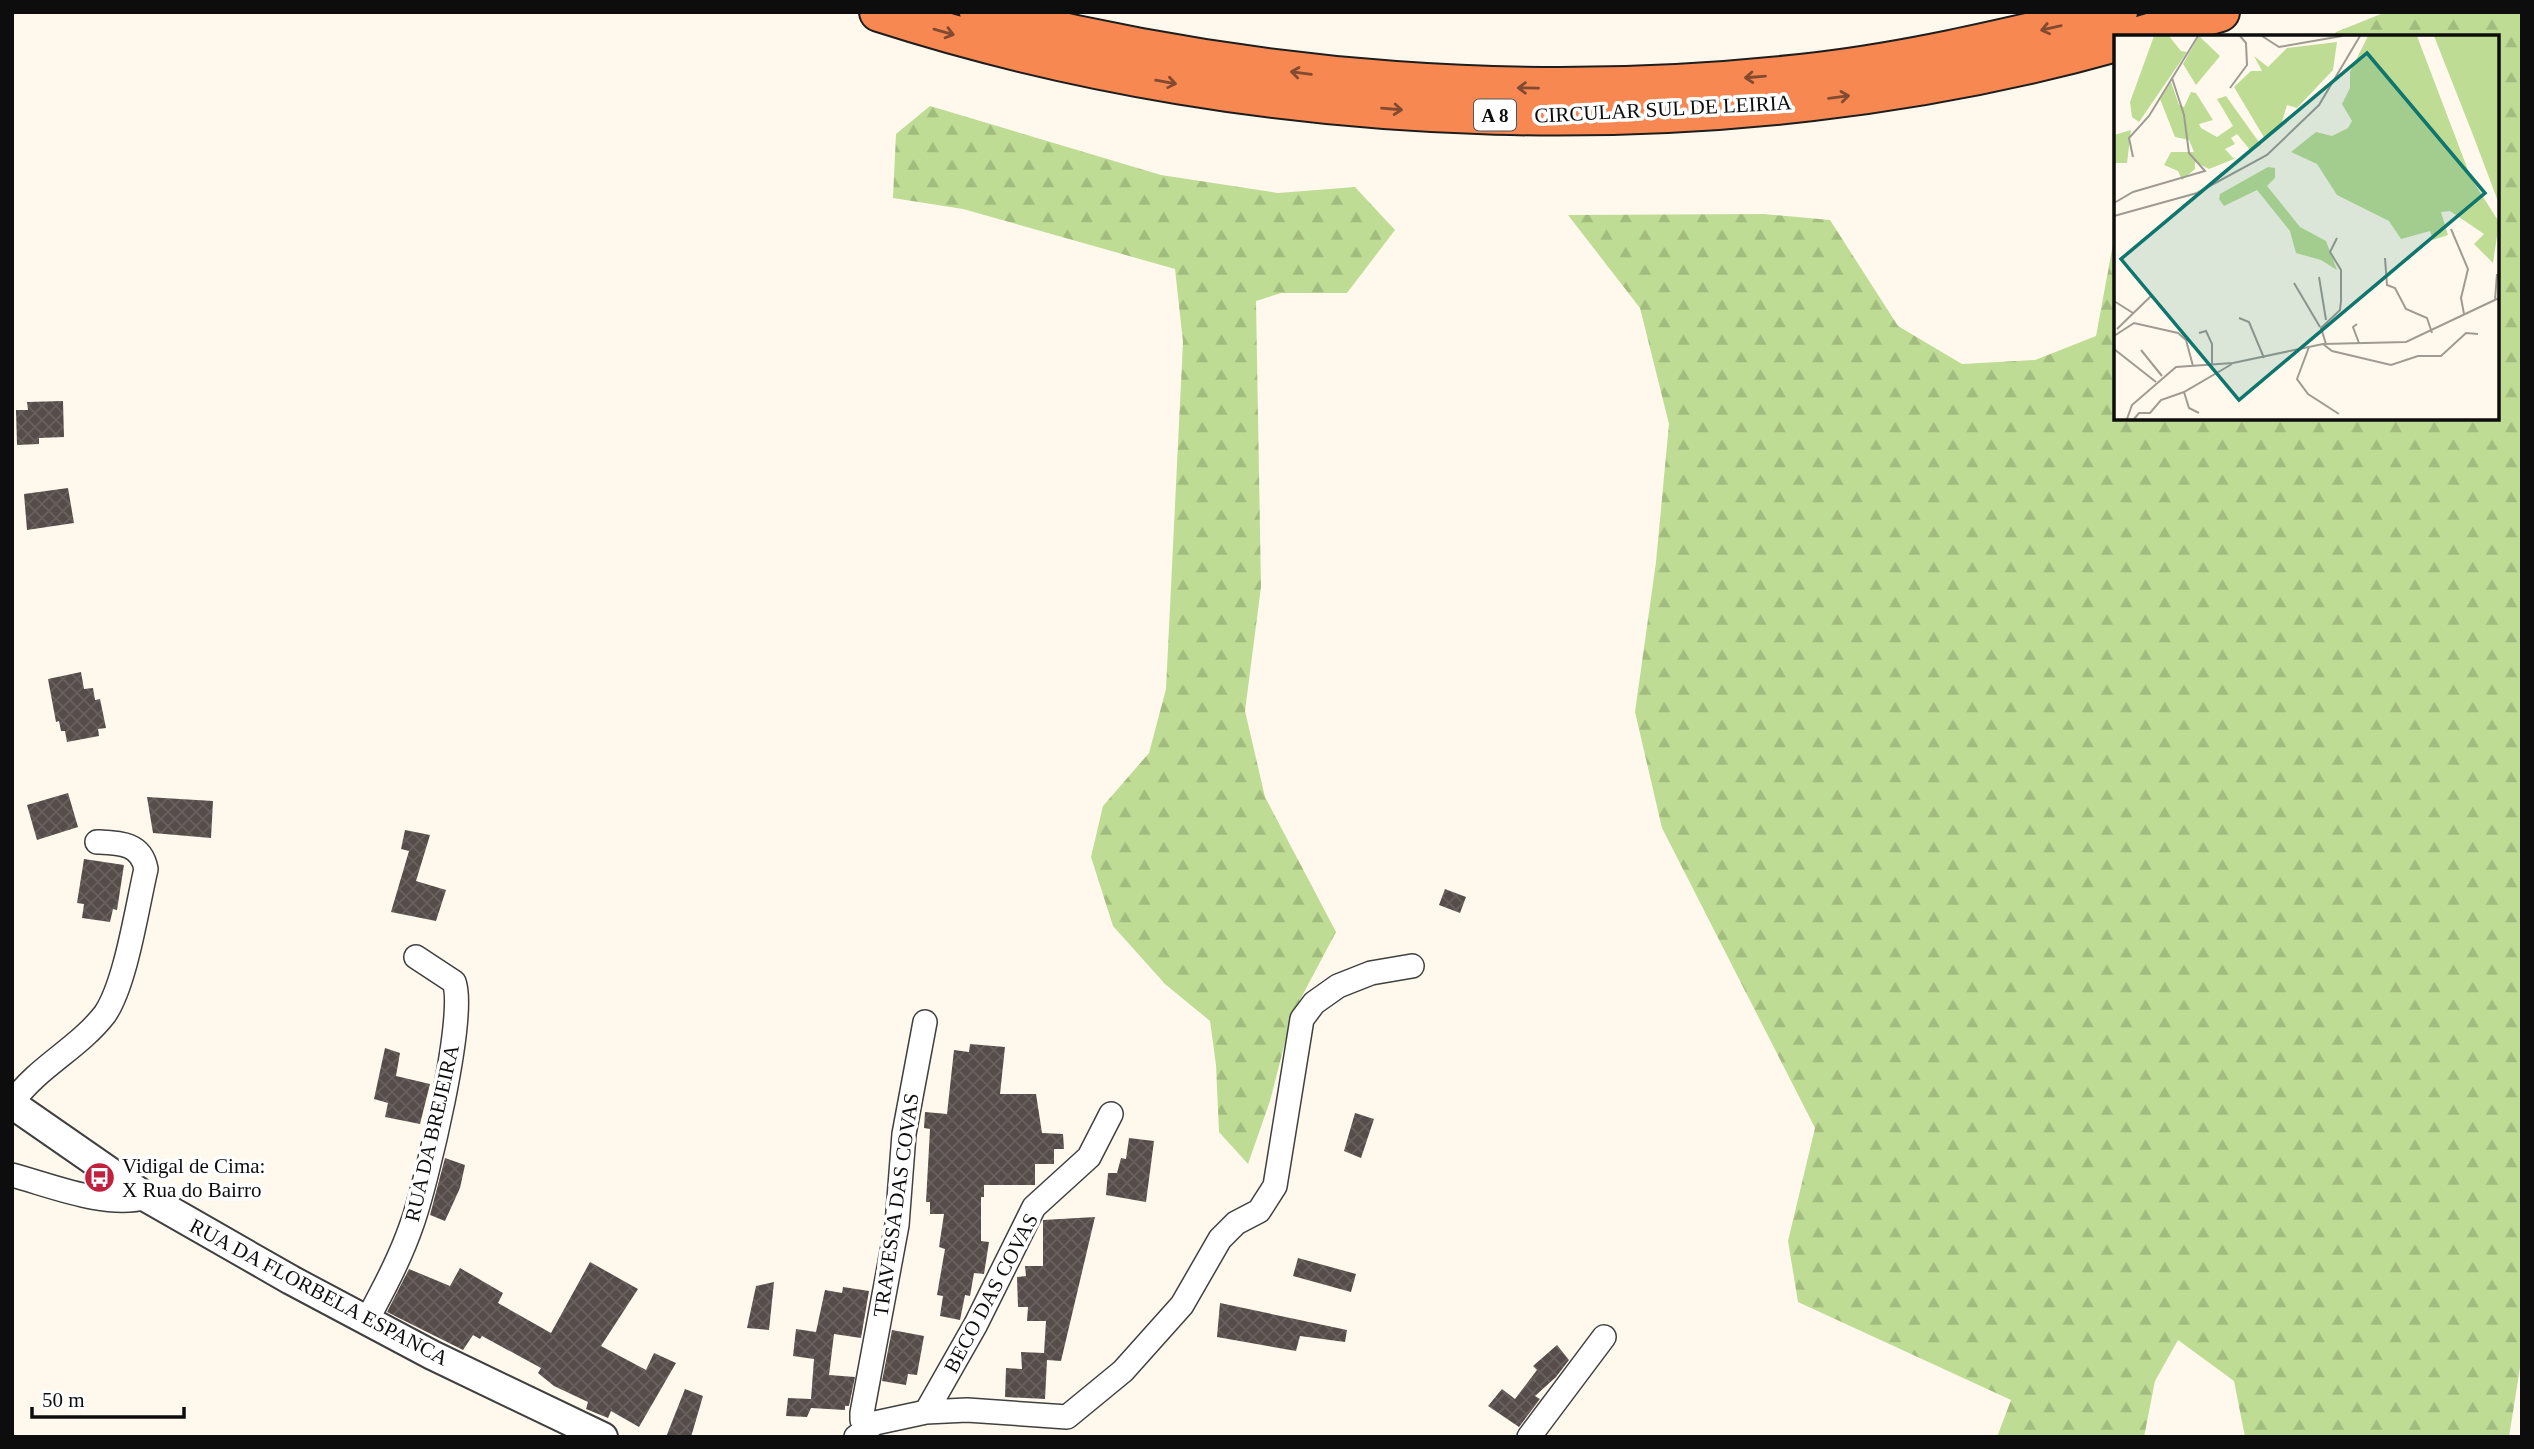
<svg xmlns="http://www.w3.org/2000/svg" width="2534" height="1449" font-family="'Times New Roman',serif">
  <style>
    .forest { fill: url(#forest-firs) }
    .building { fill: url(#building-cross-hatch) }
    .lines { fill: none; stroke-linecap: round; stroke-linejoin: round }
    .minor-casing { stroke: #404040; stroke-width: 26 }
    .tertiary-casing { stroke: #404040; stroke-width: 32 }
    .motorway-casing { stroke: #1e1e1e; stroke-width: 42 }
    .minor { stroke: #fff; stroke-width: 23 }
    .tertiary { stroke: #fff; stroke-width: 28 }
    .motorway { stroke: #f88852; stroke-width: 38 }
    .oneway { stroke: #824a30 }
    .labels { text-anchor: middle; stroke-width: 7; stroke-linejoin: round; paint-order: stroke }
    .shield { fill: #fff; stroke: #565656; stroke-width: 2 }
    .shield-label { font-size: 19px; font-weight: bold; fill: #0d0d0d }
    .street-label { font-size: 21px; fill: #0d0d0d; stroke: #fff }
    .poi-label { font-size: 21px; fill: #0d0d0d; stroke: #fff; text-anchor: start }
    .inset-road { fill: none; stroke: #9e9b93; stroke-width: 2 }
    .view { fill: #0f766e; fill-opacity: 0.15; stroke: #0f766e; stroke-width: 3.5 }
    .inset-edge { fill: none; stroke: #0d0d0d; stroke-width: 3.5 }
  </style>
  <defs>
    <pattern id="forest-firs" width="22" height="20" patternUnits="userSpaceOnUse" patternTransform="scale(1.75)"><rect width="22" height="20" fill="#bedc94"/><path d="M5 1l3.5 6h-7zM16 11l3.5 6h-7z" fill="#a2bc7e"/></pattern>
    <pattern id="building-cross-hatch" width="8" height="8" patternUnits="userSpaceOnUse" patternTransform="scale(1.75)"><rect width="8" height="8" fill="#564c49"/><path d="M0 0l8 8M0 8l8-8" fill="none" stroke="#69615f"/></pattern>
  </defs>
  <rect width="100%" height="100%" fill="#fff9ed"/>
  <path class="forest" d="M 2386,12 L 2522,12 L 2522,1355 L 2509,1437 L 2245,1437 L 2234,1381 L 2178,1340 L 2155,1381 L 2144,1437 L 1997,1437 L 2011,1400 L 1798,1302 L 1788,1241 L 1815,1128 L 1662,828 L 1635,712 L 1656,562 L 1669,424 L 1640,308 L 1568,215 L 1764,214 L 1830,220 L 1898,326 L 1962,364 L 2035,360 L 2096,336 L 2116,228 L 2116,418 L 2497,418 L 2497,37 L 2332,37 L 2336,32 Z
    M 930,106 L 1161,175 L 1278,193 L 1355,187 L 1395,230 L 1347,293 L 1281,293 L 1256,301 L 1261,587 L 1245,711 L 1265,797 L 1336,932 L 1292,1015 L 1270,1101 L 1248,1164 L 1219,1132 L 1216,1065 L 1210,1021 L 1165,984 L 1113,926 L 1091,857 L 1103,806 L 1149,753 L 1166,689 L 1183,342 L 1175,269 L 963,209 L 893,198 L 896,134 Z"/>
  <path class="building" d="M 63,401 L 64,437 L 39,438 L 39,444 L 17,445 L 16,410 L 28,410 L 27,402 Z
    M 68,488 L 74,523 L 27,530 L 24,494 Z
    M 81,672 L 84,689 L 93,688 L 95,700 L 100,699 L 106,728 L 98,729 L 99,736 L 67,742 L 65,731 L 61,731 L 59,721 L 56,722 L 48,679 Z
    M 68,793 L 78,827 L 37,840 L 27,805 Z
    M 147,797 L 213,801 L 211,838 L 153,833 Z
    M 405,830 L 430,835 L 416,881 L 446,890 L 436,921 L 391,912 L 409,851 L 401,849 Z
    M 84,859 L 124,865 L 117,910 L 113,909 L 110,922 L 82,918 L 84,904 L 77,903 Z
    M 1445,889 L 1466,897 L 1460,913 L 1439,905 Z
    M 970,1044 L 1005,1047 L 1000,1094 L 1036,1094 L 1042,1133 L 1063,1134 L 1064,1149 L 1054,1149 L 1054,1164 L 1035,1164 L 1035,1185 L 984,1185 L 984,1197 L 981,1197 L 981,1241 L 989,1242 L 984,1274 L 974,1273 L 970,1296 L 965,1295 L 960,1320 L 940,1316 L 943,1296 L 937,1295 L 945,1249 L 939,1247 L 944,1214 L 930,1214 L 930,1202 L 926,1202 L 930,1129 L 924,1128 L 925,1112 L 947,1114 L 954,1050 L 969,1052 Z
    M 385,1048 L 400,1053 L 396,1076 L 430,1084 L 420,1124 L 385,1117 L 388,1103 L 374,1099 Z
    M 1355,1113 L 1374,1119 L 1361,1158 L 1344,1151 Z
    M 1129,1138 L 1154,1141 L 1146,1202 L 1106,1195 L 1108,1173 L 1117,1173 L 1121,1158 L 1126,1159 Z
    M 445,1158 L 465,1165 L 460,1188 L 445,1221 L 430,1215 Z
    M 1095,1217 L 1061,1361 L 1047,1360 L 1045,1399 L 1005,1397 L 1006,1368 L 1022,1369 L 1021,1352 L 1044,1353 L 1046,1321 L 1027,1321 L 1028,1307 L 1018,1307 L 1017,1277 L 1026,1276 L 1025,1266 L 1043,1266 L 1043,1220 Z
    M 1298,1258 L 1356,1274 L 1351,1292 L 1293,1276 Z
    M 590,1262 L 638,1289 L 601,1346 L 646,1370 L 654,1353 L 676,1363 L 639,1427 L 611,1411 L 608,1418 L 586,1409 L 588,1402 L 554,1386 L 538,1373 L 541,1368 L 482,1336 L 480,1339 L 473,1335 L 463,1350 L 387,1312 L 409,1269 L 450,1286 L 460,1268 L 503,1293 L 498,1303 L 551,1333 Z
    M 774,1282 L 769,1330 L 747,1328 L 756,1286 Z
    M 843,1287 L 869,1291 L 861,1338 L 834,1334 L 829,1375 L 855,1377 L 849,1406 L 845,1406 L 845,1410 L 811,1408 L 807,1417 L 786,1416 L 788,1398 L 811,1399 L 814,1359 L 793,1356 L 796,1329 L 816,1332 L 825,1290 L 842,1293 Z
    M 1220,1303 L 1347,1330 L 1345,1342 L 1300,1336 L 1296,1351 L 1217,1337 Z
    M 892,1330 L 924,1336 L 917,1375 L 908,1374 L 906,1385 L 882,1381 Z
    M 1557,1345 L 1569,1360 L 1556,1377 L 1535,1396 L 1540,1399 L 1519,1427 L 1488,1406 L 1502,1389 L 1515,1399 L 1537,1370 L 1533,1366 Z
    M 685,1389 L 703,1396 L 691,1437 L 666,1437 Z"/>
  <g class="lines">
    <defs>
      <path id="minor" d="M 12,1103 C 37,1067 78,1049 105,1014 C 126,983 137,907 146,869 C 141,843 120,843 97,842
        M 12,1175 C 50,1185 108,1209 146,1197
        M 366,1322 C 383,1290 400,1259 412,1224 C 426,1185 467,1015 454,982 L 416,957
        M 926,1412 L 976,1324 L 1034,1207 L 1089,1157 L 1111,1114
        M 867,1427 L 862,1420 L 862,1413 L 897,1225 L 904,1134 L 925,1022
        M 856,1437 L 875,1423 L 926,1412 L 967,1410 L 1067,1417 L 1123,1371 L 1182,1305 L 1220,1239 L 1236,1223 L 1259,1211 L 1275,1186 L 1302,1019 L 1314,1003 L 1338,986 L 1371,973 L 1412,966
        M 1529,1437 L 1604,1337"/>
      <path id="tertiary" d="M 12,1104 L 146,1197 L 291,1280 L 432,1355 L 603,1437"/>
      <path id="motorway" d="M 879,12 C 1264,136 1725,152 2116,42
        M 979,12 C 1253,83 1536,105 1817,72 C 1919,60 2019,35 2118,12
        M 2136,37 L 2220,12"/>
    </defs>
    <use href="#minor" class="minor-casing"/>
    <use href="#tertiary" class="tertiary-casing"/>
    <use href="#motorway" class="motorway-casing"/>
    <use href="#minor" class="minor"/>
    <use href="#tertiary" class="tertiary"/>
    <use href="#motorway" class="motorway"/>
  </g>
  <defs><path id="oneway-shaft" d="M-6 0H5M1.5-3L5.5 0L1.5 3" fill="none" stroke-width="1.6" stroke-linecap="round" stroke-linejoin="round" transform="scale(1.75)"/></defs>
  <g class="oneway">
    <use href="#oneway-shaft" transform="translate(2051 28) rotate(167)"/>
    <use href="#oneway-shaft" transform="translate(944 32) rotate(16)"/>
    <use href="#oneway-shaft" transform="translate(1301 73) rotate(-173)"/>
    <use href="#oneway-shaft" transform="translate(1755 77) rotate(175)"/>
    <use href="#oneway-shaft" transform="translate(1166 82) rotate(10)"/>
    <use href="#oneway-shaft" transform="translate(1528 88) rotate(-179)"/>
    <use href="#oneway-shaft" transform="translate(1839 97) rotate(-7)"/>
    <use href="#oneway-shaft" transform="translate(1392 109) rotate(5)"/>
  </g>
  <defs>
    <symbol id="bus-disc" viewBox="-11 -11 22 22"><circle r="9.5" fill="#c1213e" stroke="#fff"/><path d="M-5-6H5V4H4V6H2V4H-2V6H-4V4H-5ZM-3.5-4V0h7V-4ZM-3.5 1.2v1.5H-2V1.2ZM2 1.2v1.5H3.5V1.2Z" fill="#fff"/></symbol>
  </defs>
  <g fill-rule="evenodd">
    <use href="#bus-disc" x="82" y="1160" width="35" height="35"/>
  </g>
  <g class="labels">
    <rect class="shield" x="1474" y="99.5" width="42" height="31" rx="5"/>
    <g class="shield-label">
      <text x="1495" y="122">A 8</text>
    </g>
    <g class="street-label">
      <text transform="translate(1663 109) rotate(-3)" y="7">CIRCULAR SUL DE LEIRIA</text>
      <text transform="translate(432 1133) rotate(-77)" y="7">RUA DA BREJEIRA</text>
      <text transform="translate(896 1205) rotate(-82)" y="7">TRAVESSA DAS COVAS</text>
      <text transform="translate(319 1292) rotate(28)" y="7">RUA DA FLORBELA ESPANCA</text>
      <text transform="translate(991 1293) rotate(-62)" y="7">BECO DAS COVAS</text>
    </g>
    <g class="poi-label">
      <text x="122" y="1173">Vidigal de Cima:<tspan x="122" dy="24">X Rua do Bairro</tspan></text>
    </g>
  </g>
  <g transform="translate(2114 35)">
    <rect width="385" height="385" fill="#fff9ed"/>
    <path d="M 40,1 L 55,1 L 67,16 L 73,17 L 25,87 L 18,82 L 16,67 ZM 85,1 L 106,21 L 82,50 L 69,29 ZM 254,1 L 303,1 L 357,143 L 385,187 L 379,228 L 360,209 L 370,199 L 336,176 L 327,177 L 334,200 L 319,205 L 316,196 L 287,204 L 275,186 L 223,160 L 203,129 L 177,117 L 202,97 L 218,101 L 234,93 L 238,86 L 228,69 L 236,53 L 236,37 ZM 320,1 L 385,1 L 385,169 L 359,100 ZM 223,7 L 219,35 L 183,73 L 173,70 L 166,93 L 151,104 L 120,52 L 137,36 L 148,36 L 140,21 L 154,32 L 173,13 ZM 57,47 L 65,70 L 70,72 L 77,57 L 82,58 L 99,85 L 85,89 L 87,93 L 103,102 L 119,91 L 103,64 L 112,61 L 147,110 L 137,116 L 123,99 L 117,103 L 121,109 L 111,114 L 120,124 L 95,134 L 81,127 L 81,134 L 68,145 L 64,136 L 50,130 L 57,117 L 80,117 L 75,105 L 61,102 L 46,64 ZM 17,95 L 13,128 L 0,128 L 0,100 ZM 154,132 L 161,133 L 161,143 L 153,151 L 186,192 L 212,206 L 223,235 L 207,225 L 182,218 L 176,196 L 143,155 L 110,171 L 105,164 L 106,159 Z" fill="#bedc94"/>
    <path class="inset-road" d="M 148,1 L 165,12 L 228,1M 116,53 L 133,30 L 132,8 L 126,1M 19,122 L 15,103 L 35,81 L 84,1M 0,168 L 19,157 L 91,136 L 75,118 L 70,80 L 58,43M 0,181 L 83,158 L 153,120 L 205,70 L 246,1M 337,194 L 354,234 L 347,263 L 350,279M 271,223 L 273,250 L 281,253 L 292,274 L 313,283 L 318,298M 205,242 L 212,285M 180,248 L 206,292M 381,265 L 383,239M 0,266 L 19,278M 125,283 L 135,287 L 150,323M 243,289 L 239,292 L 245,308M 3,294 L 37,261M 85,298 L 92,296 L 98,309 L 98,330M 0,301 L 20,288 L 64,298 L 72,305 L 79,331M 209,309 L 218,316 L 277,330 L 304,321 L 327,321 L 352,298 L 364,299M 212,309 L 207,293 L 226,275 L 227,266 L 227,235 L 216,217 L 223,203M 195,312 L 183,344 L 194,359 L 225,379M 0,314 L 42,347M 27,315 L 48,341M 70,357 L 75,373 L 85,378M 13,384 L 18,370 L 62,332 L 119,328 L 209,309 L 292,307 L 385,263M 20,384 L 25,378 L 36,378 L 47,365 L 70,357 L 118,329"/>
    <path class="view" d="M 253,18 L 371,158 L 125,365 L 7,224 Z"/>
    <rect width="385" height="385" class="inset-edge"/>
  </g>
  <rect width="2534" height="1449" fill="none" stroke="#0d0d0d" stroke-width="28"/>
  <path d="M32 1407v10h152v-10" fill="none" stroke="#0d0d0d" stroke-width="3.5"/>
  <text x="42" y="1407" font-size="21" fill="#0d0d0d" stroke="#ffffff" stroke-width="5" paint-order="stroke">50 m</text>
</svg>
